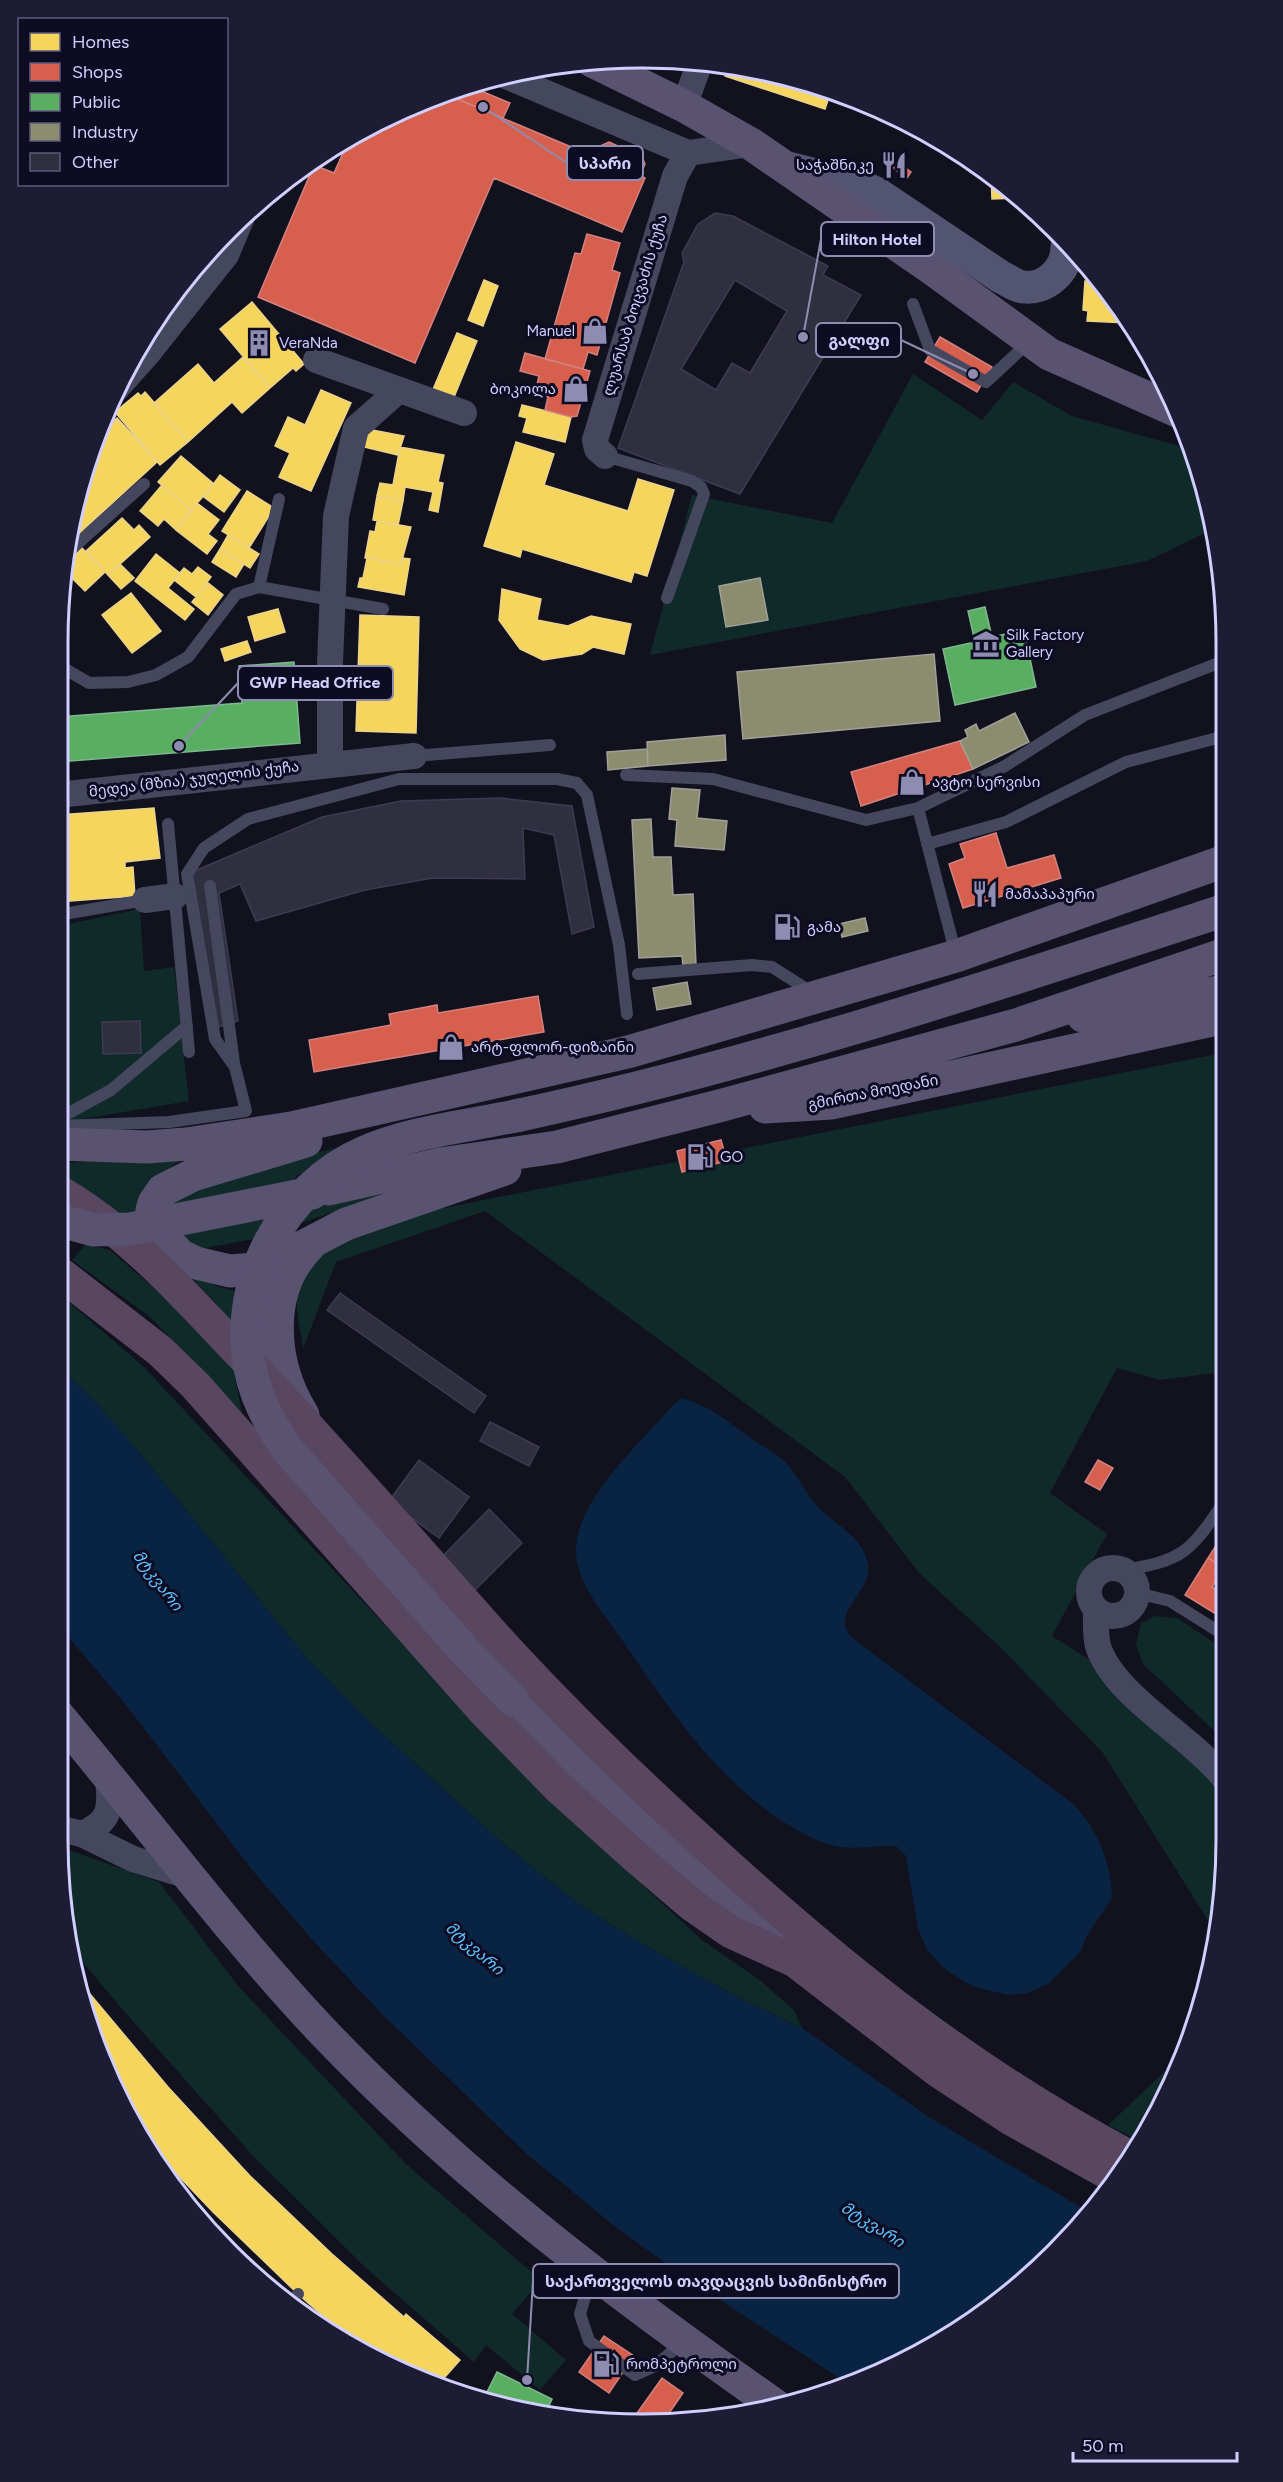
<svg xmlns="http://www.w3.org/2000/svg" width="1283" height="2482" font-family="Figtree,'Noto Sans Georgian',sans-serif">
  <style>
    .green { fill: #0f2a28 }
    .water { fill: #092342 }
    .homes { fill: #f6d55c; stroke: #ebd38d; stroke-width: 1.5 }
    .shops { fill: #d6604d; stroke: #d48182; stroke-width: 1.5 }
    .public { fill: #5aae61; stroke: #7db890; stroke-width: 1.5 }
    .industry { fill: #8c8c6e; stroke: #a0a09a; stroke-width: 1.5 }
    .building { fill: #302f40; stroke: #3d3b53; stroke-width: 1.5; fill-rule: evenodd }
    .lines { fill: none; stroke-linecap: round; stroke-linejoin: round }
    .lane { stroke: #45475f; stroke-width: 12 }
    .street { stroke: #45475f; stroke-width: 26 }
    .secondary { stroke: #535472; stroke-width: 33 }
    .primary { stroke: #595271; stroke-width: 33 }
    .highway { stroke: #594761; stroke-width: 33 }
    .primary-bridge { stroke: #595271; stroke-width: 33 }
    .labels { text-anchor: middle; stroke-width: 6; stroke-linejoin: round; paint-order: stroke }
    .poi-label { font-size: 15px; fill: #d0cfff; stroke: #0e0c23; text-anchor: start }
    .street-label { font-size: 15px; fill: #d0cfff; stroke: #0e0c23 }
    .water-label { font-size: 16px; font-style: italic; fill: #5dc2ff; stroke: #0e0c23 }
    .rim { fill: none; stroke: #d0cfff; stroke-width: 3 }
    .leader { fill: none; stroke: #8e8cb0; stroke-width: 2 }
    .callout-dot { fill: #8e8cb0; stroke: #0e0c23; stroke-width: 2 }
    .callout { fill: #0e0c23; stroke: #8e8cb0; stroke-width: 2 }
    .callout-label { font-size: 16px; text-anchor: middle; font-weight: bold; fill: #d0cfff }
  </style>
  <rect width="100%" height="100%" fill="#12111e"/>
  <path class="green" d="M 913,374 L 982,420 L 1013,382 L 1072,416 L 1190,449 L 1212,530 L 1147,561 L 650,655 L 692,495 L 832,523 Z
    M 140,909 L 144,971 L 174,967 L 189,1101 L 70,1121 L 58,1116 L 58,926 Z
    M 1222,1053 L 1223,1372 L 1160,1380 L 1117,1368 L 1050,1493 L 1107,1534 L 1052,1636 L 1151,1699 L 1225,1789 L 1225,1878 L 1216,1933 L 1103,1753 L 999,1646 L 920,1574 L 845,1477 L 485,1211 L 336,1262 L 303,1349 C 302,1334 294,1310 298,1294 C 310,1244 367,1230 409,1215 Z
    M 361,1141 L 297,1176 L 272,1212 L 402,1189 L 254,1239 L 199,1249 L 173,1239 L 170,1203 L 208,1181 Z
    M 208,1151 L 178,1162 L 155,1180 L 153,1241 L 59,1184 L 67,1163 Z
    M 85,1245 L 110,1250 L 187,1317 L 233,1368 L 242,1413 L 150,1317 L 72,1260 Z
    M 182,1269 L 219,1287 L 253,1295 L 271,1372 L 216,1303 Z
    M 58,1293 L 144,1367 L 538,1789 L 702,1940 L 761,1981 L 794,2010 L 802,2028 L 747,2002 L 646,1946 L 580,1905 L 506,1846 L 365,1718 L 305,1656 L 138,1451 L 57,1365 Z
    M 1155,1616 L 1177,1618 L 1224,1649 L 1224,1740 L 1143,1664 L 1136,1645 L 1141,1623 Z
    M 58,1846 L 159,1882 L 239,1987 L 406,2164 L 541,2280 L 512,2314 L 566,2360 L 540,2390 L 486,2345 L 474,2362 L 366,2268 L 254,2157 L 116,2002 L 67,1943 Z
    M 1183,2054 L 1166,2099 L 1141,2142 L 1108,2125 Z"/>
  <path class="water" d="M 57,1365 L 97,1403 L 138,1451 L 305,1656 L 365,1718 L 506,1846 L 580,1905 L 646,1946 L 747,2002 L 802,2028 L 929,2117 L 1089,2212 L 1055,2254 L 997,2304 L 900,2365 L 848,2384 L 682,2275 L 613,2225 L 528,2155 L 384,2016 L 317,1945 L 253,1871 L 123,1701 L 57,1624 Z
    M 682,1398 C 716,1409 724,1420 752,1439 C 763,1447 777,1453 786,1463 C 798,1476 806,1494 818,1507 C 836,1526 862,1535 868,1564 C 873,1592 829,1612 851,1637 L 1073,1804 C 1096,1827 1112,1864 1112,1898 L 1086,1937 L 1081,1951 L 1048,1984 L 1027,1993 L 1007,1995 L 972,1986 L 946,1970 L 927,1950 L 918,1929 L 906,1856 L 896,1846 C 859,1846 844,1854 808,1836 C 726,1795 670,1710 620,1637 C 603,1612 575,1582 576,1549 C 577,1499 642,1441 673,1405 Z"/>
  <path class="homes" d="M 728,66 L 792,77 L 831,91 L 825,109 L 725,76 Z
    M 991,174 L 998,178 L 1017,198 L 992,199 Z
    M 1090,272 L 1105,286 L 1127,323 L 1087,321 L 1088,311 L 1083,310 L 1084,295 L 1085,281 L 1089,281 Z
    M 484,280 L 498,286 L 483,326 L 468,320 Z
    M 252,302 L 304,364 L 296,371 L 293,368 L 270,388 L 220,329 Z
    M 457,333 L 477,341 L 452,402 L 431,394 Z
    M 243,357 L 270,388 L 242,413 L 232,402 L 188,442 L 154,403 L 198,364 L 214,383 Z
    M 321,390 L 351,403 L 311,491 L 279,477 L 290,453 L 275,446 L 288,417 L 305,425 Z
    M 145,392 L 188,442 L 160,465 L 115,412 L 138,393 L 141,396 Z
    M 522,405 L 571,417 L 565,442 L 523,432 L 527,418 L 519,416 Z
    M 117,418 L 157,462 L 84,529 L 73,516 L 77,491 L 97,436 Z
    M 367,429 L 404,436 L 398,455 L 364,447 Z
    M 516,442 L 554,454 L 544,485 L 628,511 L 638,479 L 674,490 L 647,576 L 634,572 L 631,582 L 522,549 L 520,557 L 484,546 Z
    M 400,447 L 444,455 L 438,482 L 443,483 L 438,512 L 429,510 L 433,492 L 405,487 L 403,501 L 377,496 L 380,483 L 393,485 Z
    M 181,456 L 214,484 L 191,510 L 158,482 Z
    M 220,475 L 240,490 L 224,512 L 204,497 Z
    M 162,485 L 191,510 L 176,530 L 164,519 L 158,526 L 140,511 Z
    M 247,491 L 274,508 L 249,548 L 222,531 Z
    M 377,496 L 403,501 L 398,525 L 373,520 Z
    M 197,503 L 219,520 L 208,534 L 217,541 L 207,554 L 176,530 Z
    M 73,516 L 86,532 L 67,549 Z
    M 122,518 L 134,530 L 139,525 L 150,537 L 108,575 L 86,551 Z
    M 377,521 L 411,527 L 401,564 L 365,558 L 370,531 L 375,532 Z
    M 228,535 L 259,554 L 250,568 L 220,549 Z
    M 82,548 L 105,572 L 85,591 L 64,570 L 65,565 Z
    M 220,549 L 244,564 L 236,577 L 212,562 Z
    M 156,554 L 180,573 L 168,588 L 194,609 L 185,620 L 135,581 Z
    M 367,558 L 401,564 L 402,558 L 410,559 L 404,595 L 358,587 L 360,578 L 363,578 Z
    M 120,564 L 134,578 L 121,589 L 108,575 Z
    M 198,567 L 211,577 L 196,597 L 174,580 L 184,568 L 192,574 Z
    M 207,582 L 223,595 L 208,615 L 192,602 Z
    M 502,589 L 541,599 L 537,620 L 568,626 L 591,616 L 631,624 L 624,654 L 593,647 L 582,654 L 543,660 L 520,649 L 499,620 Z
    M 131,593 L 161,631 L 132,653 L 102,615 Z
    M 278,609 L 285,632 L 255,641 L 248,617 Z
    M 360,615 L 419,617 L 416,733 L 356,731 Z
    M 247,641 L 251,652 L 225,661 L 221,649 Z
    M 154,808 L 160,858 L 125,862 L 125,868 L 133,867 L 135,896 L 58,902 L 58,815 Z
    M 74,1975 L 168,2087 L 250,2176 L 332,2254 L 404,2317 L 406,2314 L 460,2360 L 437,2386 L 418,2381 L 370,2357 L 298,2294 L 213,2212 L 134,2129 L 88,2029 Z"/>
  <path class="shops" d="M 467,85 L 510,103 L 503,118 L 443,93 Z
    M 443,93 L 645,178 L 622,232 L 494,178 L 415,363 L 258,297 L 314,165 L 334,173 L 351,135 Z
    M 609,142 L 642,157 L 645,164 L 640,176 L 595,157 L 600,146 Z
    M 888,156 L 911,172 L 907,178 L 884,161 Z
    M 587,234 L 620,243 L 612,270 L 620,273 L 597,355 L 588,352 L 583,369 L 545,359 L 575,253 L 581,254 Z
    M 940,337 L 992,367 L 977,392 L 925,362 Z
    M 525,353 L 590,371 L 577,416 L 571,417 L 545,410 L 548,397 L 535,393 L 539,376 L 520,371 Z
    M 960,741 L 973,769 L 861,806 L 851,772 Z
    M 996,833 L 1007,868 L 1054,855 L 1061,878 L 963,908 L 949,864 L 965,858 L 960,844 Z
    M 538,996 L 544,1032 L 314,1072 L 309,1040 L 391,1025 L 389,1014 L 437,1005 L 438,1013 Z
    M 721,1140 L 727,1161 L 682,1172 L 677,1151 Z
    M 1098,1460 L 1113,1468 L 1100,1490 L 1085,1482 Z
    M 1224,1533 L 1224,1564 L 1222,1567 L 1208,1558 Z
    M 1208,1558 L 1224,1568 L 1212,1587 L 1224,1594 L 1224,1619 L 1185,1595 Z
    M 604,2336 L 634,2356 L 609,2393 L 579,2372 Z
    M 662,2378 L 683,2393 L 663,2422 L 630,2423 Z"/>
  <path class="public" d="M 210,252 L 202,267 L 181,282 Z
    M 985,607 L 992,637 L 1024,630 L 1036,687 L 955,705 L 943,649 L 975,642 L 968,611 Z
    M 294,662 L 300,743 L 58,762 L 58,717 L 242,703 L 239,666 Z
    M 497,2372 L 552,2399 L 544,2416 L 483,2400 Z"/>
  <path class="industry" d="M 760,578 L 768,620 L 726,627 L 719,586 Z
    M 934,654 L 940,721 L 743,739 L 737,672 Z
    M 1015,713 L 1029,742 L 973,769 L 960,741 L 968,737 L 965,730 L 976,724 L 979,731 Z
    M 725,735 L 726,760 L 648,766 L 647,742 Z
    M 647,749 L 648,766 L 608,770 L 607,752 Z
    M 672,788 L 700,790 L 697,818 L 727,821 L 724,850 L 675,846 L 677,820 L 669,819 Z
    M 651,819 L 653,857 L 671,857 L 673,895 L 693,894 L 696,965 L 683,966 L 682,956 L 639,958 L 632,820 Z
    M 865,918 L 868,931 L 842,937 L 839,924 Z
    M 687,982 L 691,1004 L 657,1010 L 653,988 Z"/>
  <path class="building" d="M 715,213 L 733,216 L 828,266 L 823,275 L 861,295 L 740,494 L 618,448 L 684,262 L 682,253 L 698,224 ZM 735,280 L 787,311 L 750,373 L 732,363 L 716,390 L 681,369 Z
    M 500,798 L 572,806 L 594,927 L 572,934 L 554,835 L 523,828 L 525,879 L 433,878 L 365,890 L 256,921 L 240,884 L 219,893 L 238,1021 L 218,1027 L 192,872 L 322,817 L 401,801 Z
    M 140,1021 L 141,1053 L 103,1054 L 102,1022 Z
    M 340,1293 L 486,1396 L 474,1413 L 327,1310 Z
    M 490,1422 L 539,1447 L 529,1466 L 480,1441 Z
    M 419,1460 L 469,1497 L 439,1538 L 389,1501 Z
    M 489,1509 L 522,1543 L 473,1592 L 440,1559 Z"/>
  <g class="lines">
    <path class="lane" d="M 913,304 L 930,350 L 986,382 L 1029,342
      M 605,456 L 692,481 L 701,487 L 704,494 L 667,598
      M 67,553 L 144,484
      M 259,587 L 279,499
      M 58,662 L 65,669 L 89,683 L 128,682 L 156,675 L 188,657 L 236,594 L 259,587 L 383,609
      M 414,756 L 550,745
      M 626,775 L 713,779 L 866,820 L 918,808 L 1005,766 L 1085,715 L 1221,662
      M 918,808 L 956,955
      M 168,824 L 189,1052
      M 927,844 L 1006,822 L 1126,762 L 1221,737
      M 210,886 L 234,1063
      M 58,915 L 145,900
      M 638,974 L 752,965 L 772,967 L 813,993
      M 58,1119 L 111,1090 L 187,1026
      M 58,1126 L 169,1122 L 246,1111 L 235,1067 L 215,1039 L 187,874 L 204,848 L 248,819 L 399,779 L 557,779 L 577,783 L 587,795 L 619,945 L 627,1014
      M 1124,1570 C 1184,1560 1190,1552 1224,1502
      M 1137,1593 L 1170,1601 L 1224,1635
      M 162,2173 L 203,2223
      M 592,2273 L 580,2314 L 589,2341 L 635,2375 L 655,2366 L 683,2342
      M 290,2304 L 298,2294"/>
    <path class="street" d="M 506,76 L 688,153 L 751,144
      M 684,106 L 700,62
      M 316,360 L 464,413
      M 115,390 L 149,352 L 226,255 L 242,217
      M 605,456 L 597,449 L 595,440 L 675,176 L 688,153
      M 330,764 L 330,663 L 336,516 L 356,428 L 399,390
      M 58,795 L 414,756
      M 145,900 L 175,896
      M1089 1592a24 24 0 1 1 48 0a24 24 0 1 1-48 0Z
      M 1096,1610 C 1096,1622 1095,1634 1098,1646 C 1113,1695 1192,1737 1224,1778
      M 57,1828 L 82,1834 L 133,1859 L 192,1877
      M 82,1834 C 114,1820 110,1805 108,1775"/>
    <path class="secondary" d="M 788,168 L 860,186 L 876,193 L 1001,277 C 1008,280 1015,286 1023,287 C 1046,290 1067,270 1067,247"/>
    <path class="primary" d="M 592,61 L 684,106 L 751,144 L 931,268 L 1049,354 L 1177,411
      M 1083,1016 L 1160,1005 L 1222,991
      M 765,1107 L 832,1103 L 1222,1018
      M 520,1115 C 758,1064 990,987 1222,911
      M 306,1141 L 193,1175 L 163,1190 L 154,1203 L 152,1210 L 162,1236 L 181,1256 L 196,1263 L 230,1271 L 255,1269 L 281,1258 L 346,1224 L 505,1169
      M 58,1144 L 147,1147 L 186,1144 L 291,1128 L 628,1052 L 956,956 L 1222,862
      M 329,1189 L 440,1164 L 557,1147 L 719,1106 L 1016,1025 L 1222,955
      M 303,1415 C 271,1364 264,1290 310,1245
      M 513,1700 L 611,1795 L 786,1954
      M 57,1714 C 147,1821 231,1935 327,2036 C 463,2178 619,2296 779,2408"/>
    <path class="highway" d="M 58,1191 C 127,1231 178,1288 232,1345 C 313,1430 390,1518 467,1605 C 543,1692 624,1771 709,1848 C 843,1970 971,2073 1132,2158
      M 58,1272 L 160,1351 L 195,1385 L 484,1711 L 559,1788 L 638,1859 L 692,1905 L 731,1932 L 795,1961 L 938,2071 L 1011,2119 L 1117,2178"/>
    <path class="primary-bridge" d="M 58,1220 L 94,1230 L 130,1229 L 312,1193
      M 513,1700 L 464,1650 L 288,1450 C 270,1425 256,1399 250,1368 C 233,1281 284,1187 365,1152 C 413,1131 469,1126 520,1115"/>
  </g>
  <defs>
    <symbol id="restaurant-bare" viewBox="-9 -9 18 18"><path d="M-5-6h1v4h1v-4h1v4h1v-4h1v5L-1.5 .5V6h-2V.5L-5-1ZM5-6V6H3V1.5H1.5Q1.5-4 5-6Z" fill="#8e8cb0" stroke="#0e0c23" stroke-width="2.5" paint-order="stroke"/></symbol>
    <symbol id="shop-bare" viewBox="-9 -9 18 18"><path d="M-5-2.5h2.3a2.7 3.5 0 0 1 5.4 0H5L5.5 6h-11ZM-1.5-2.5h3a1.5 2.3 0 0 0-3 0Z" fill="#8e8cb0" stroke="#0e0c23" stroke-width="2.5" paint-order="stroke"/></symbol>
    <symbol id="building-bare" viewBox="-9 -9 18 18"><path d="M-4-6H4V6H1V3H-1V6H-4ZM-2.5-4.3h1.7v1.8h-1.7ZM.8-4.3h1.7v1.8H.8ZM-2.5-1h1.7V.8h-1.7ZM.8-1h1.7V.8H.8Z" fill="#8e8cb0" stroke="#0e0c23" stroke-width="2.5" paint-order="stroke"/></symbol>
    <symbol id="museum-bare" viewBox="-9 -9 18 18"><path d="M0-6L6-3V-2H-6V-3ZM-5-1h2V3h-2ZM-1-1h2V3h-2ZM3-1h2V3H3ZM-6 4H6V6H-6Z" fill="#8e8cb0" stroke="#0e0c23" stroke-width="2.5" paint-order="stroke"/></symbol>
    <symbol id="fuel-bare" viewBox="-9 -9 18 18"><path d="M-5.5-6h7V0h2V4h1.3V-2.5L3-4.5l.8-.8L6-3V5H2.5V1h-1V6h-7ZM-4.2-4.7v3.2H.2V-4.7Z" fill="#8e8cb0" stroke="#0e0c23" stroke-width="2.5" paint-order="stroke"/></symbol>
  </defs>
  <g fill-rule="evenodd">
    <use href="#restaurant-bare" x="875" y="146" width="38" height="38"/>
    <use href="#shop-bare" x="576" y="312" width="38" height="38"/>
    <use href="#building-bare" x="240" y="324" width="38" height="38"/>
    <use href="#shop-bare" x="557" y="370" width="38" height="38"/>
    <use href="#museum-bare" x="967" y="625" width="38" height="38"/>
    <use href="#shop-bare" x="893" y="763" width="38" height="38"/>
    <use href="#restaurant-bare" x="966" y="875" width="38" height="38"/>
    <use href="#fuel-bare" x="768" y="908" width="38" height="38"/>
    <use href="#shop-bare" x="432" y="1028" width="38" height="38"/>
    <use href="#fuel-bare" x="681" y="1138" width="38" height="38"/>
    <use href="#fuel-bare" x="587" y="2345" width="38" height="38"/>
  </g>
  <g class="labels">
    <g class="poi-label">
      <text x="874" y="170" text-anchor="end">საჭაშნიკე</text>
      <text x="575" y="336" text-anchor="end">Manuel</text>
      <text x="279" y="348">VeraNda</text>
      <text x="556" y="394" text-anchor="end">ბოკოლა</text>
      <text x="1006" y="640">Silk Factory<tspan x="1006" dy="17">Gallery</tspan></text>
      <text x="932" y="787">ავტო სერვისი</text>
      <text x="1005" y="899">მამაპაპური</text>
      <text x="807" y="932">გამა</text>
      <text x="471" y="1052">არტ-ფლორ-დიზაინი</text>
      <text x="720" y="1162">GO</text>
      <text x="626" y="2369">რომპეტროლი</text>
    </g>
    <g class="street-label">
      <text transform="translate(635 305) rotate(-73)" y="5">ლუარსაბ ბოცვაძის ქუჩა</text>
      <text transform="translate(194 779) rotate(-7)" y="5">მედეა (მზია) ჯუღელის ქუჩა</text>
      <text transform="translate(873 1092) rotate(-11)" y="5">გმირთა მოედანი</text>
    </g>
    <g class="water-label">
      <text transform="translate(158 1580) rotate(53)" y="6">მტკვარი</text>
      <text transform="translate(475 1948) rotate(41)" y="6">მტკვარი</text>
      <text transform="translate(873 2224) rotate(32)" y="6">მტკვარი</text>
    </g>
  </g>
  <path d="M0 0H1283V2482H0ZM642 68H642A574 574 0 0 1 1216 642V1840A574 574 0 0 1 642 2414H642A574 574 0 0 1 68 1840V642A574 574 0 0 1 642 68Z" fill="#1e1c35" fill-rule="evenodd"/>
  <path class="rim" d="M642 68H642A574 574 0 0 1 1216 642V1840A574 574 0 0 1 642 2414H642A574 574 0 0 1 68 1840V642A574 574 0 0 1 642 68Z"/>
  <path class="leader" d="M483 107L567 163M803 337L821 239M973 374L901 340M179 746L238 683M527 2380L533 2281"/>
  <g class="callout-dot">
    <circle cx="483" cy="107" r="6"/>
    <circle cx="803" cy="337" r="6"/>
    <circle cx="973" cy="374" r="6"/>
    <circle cx="179" cy="746" r="6"/>
    <circle cx="527" cy="2380" r="6"/>
  </g>
  <g class="callout">
    <rect x="567" y="146" width="76" height="34" rx="6"/>
    <rect x="821" y="222" width="113" height="34" rx="6"/>
    <rect x="816" y="323" width="85" height="34" rx="6"/>
    <rect x="238" y="666" width="155" height="34" rx="6"/>
    <rect x="533" y="2264" width="366" height="34" rx="6"/>
  </g>
  <g class="callout-label">
    <text x="605" y="169">სპარი</text>
    <text x="877" y="245">Hilton Hotel</text>
    <text x="859" y="346">გალფი</text>
    <text x="315" y="688">GWP Head Office</text>
    <text x="716" y="2287">საქართველოს თავდაცვის სამინისტრო</text>
  </g>
  <rect x="18" y="18" width="210" height="168" fill="#0e0c23" stroke="#5c5a7b" stroke-width="1.5"/>
  <rect x="30" y="33" width="30" height="18" fill="#f6d55c" stroke="#5c5a7b" stroke-width="1.5"/>
  <text x="72" y="48" font-size="18" fill="#d0cfff">Homes</text>
  <rect x="30" y="63" width="30" height="18" fill="#d6604d" stroke="#5c5a7b" stroke-width="1.5"/>
  <text x="72" y="78" font-size="18" fill="#d0cfff">Shops</text>
  <rect x="30" y="93" width="30" height="18" fill="#5aae61" stroke="#5c5a7b" stroke-width="1.5"/>
  <text x="72" y="108" font-size="18" fill="#d0cfff">Public</text>
  <rect x="30" y="123" width="30" height="18" fill="#8c8c6e" stroke="#5c5a7b" stroke-width="1.5"/>
  <text x="72" y="138" font-size="18" fill="#d0cfff">Industry</text>
  <rect x="30" y="153" width="30" height="18" fill="#302f40" stroke="#5c5a7b" stroke-width="1.5"/>
  <text x="72" y="168" font-size="18" fill="#d0cfff">Other</text>
  <path d="M1073 2452v9h164v-9" fill="none" stroke="#d0cfff" stroke-width="3"/>
  <text x="1082" y="2452" font-size="18" fill="#d0cfff" stroke="#0e0c23" stroke-width="4.5" paint-order="stroke">50 m</text>
</svg>
